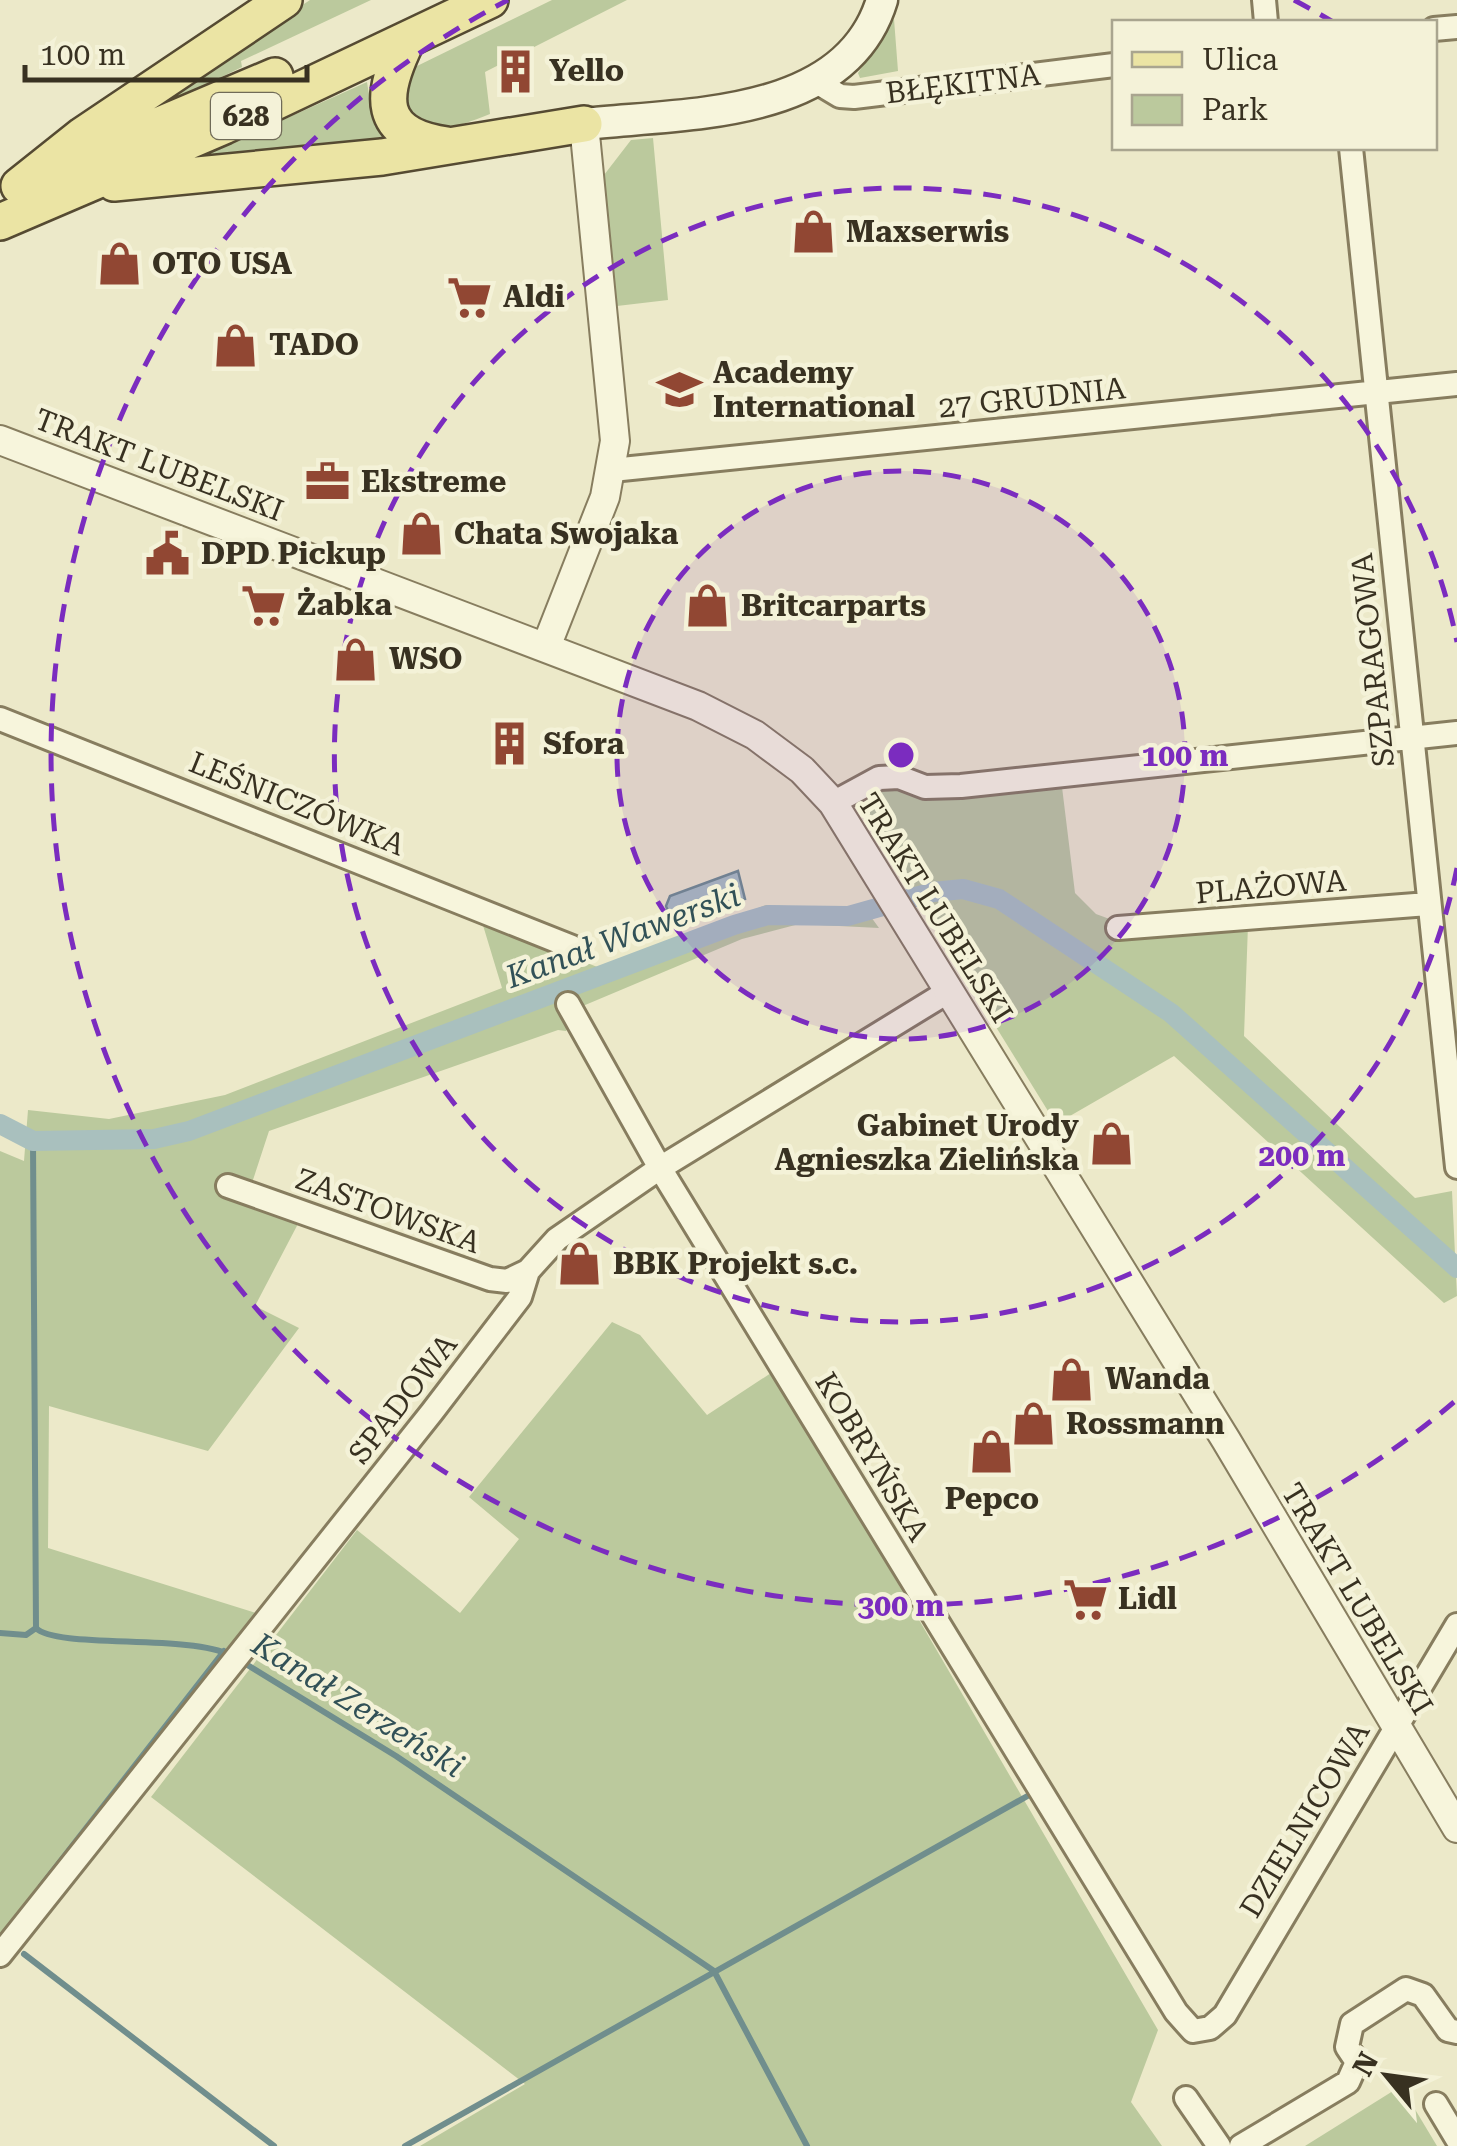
<svg xmlns="http://www.w3.org/2000/svg" width="1457" height="2146" font-family="'Roboto Serif',serif">
  <style>
    .green { fill: #bbc99d }
    .water { fill: #a9c0be; stroke: #708e8d; stroke-width: 2.5 }
    .lines { fill: none; stroke-linecap: round; stroke-linejoin: round }
    .stream { stroke: #708e8d; stroke-width: 6 }
    .canal { stroke: #a9c0be; stroke-width: 20 }
    .minor-casing { stroke: #877d5f; stroke-width: 28 }
    .tertiary-casing { stroke: #877d5f; stroke-width: 32 }
    .secondary-casing { stroke: #695e42; stroke-width: 35 }
    .primary-casing { stroke: #554a32; stroke-width: 40 }
    .minor { stroke: #f7f5dc; stroke-width: 22 }
    .tertiary { stroke: #f7f5dc; stroke-width: 28 }
    .secondary { stroke: #f7f5dc; stroke-width: 30 }
    .primary { stroke: #ebe4a4; stroke-width: 35 }
    .ring { fill: none; stroke: #7b2cbf; stroke-width: 5; stroke-dasharray: 18 12 }
    .labels { text-anchor: middle; stroke-width: 9; stroke-linejoin: round; paint-order: stroke }
    .shield { fill: #f4f2d8; stroke: #706b58; stroke-width: 2.5 }
    .shield-label { font-size: 28px; font-weight: bold; fill: #383121 }
    .poi-label { font-size: 30px; font-weight: bold; fill: #383121; stroke: #f4f2d8; text-anchor: start }
    .street-label { font-size: 30px; fill: #383121; stroke: #f4f2d8 }
    .water-label { font-size: 32px; font-style: italic; fill: #325157; stroke: #f4f2d8 }
    .centre { fill: #7b2cbf; stroke: #f4f2d8; stroke-width: 5 }
    .ring-label { font-size: 30px; text-anchor: middle; font-weight: bold; fill: #7b2cbf; stroke: #f4f2d8; stroke-width: 9; stroke-linejoin: round; paint-order: stroke }
  </style>
  <rect width="100%" height="100%" fill="#ece9c9"/>
  <path class="green" d="M 310,0 L 371,0 L 241,61 L 242,67 L 158,108 L 174,91 Z
    M 552,0 L 627,0 L 485,72 L 490,114 C 453,128 440,136 406,110 L 407,78 L 415,67 Z
    M 894,19 L 898,71 L 860,78 L 858,73 Z
    M 367,82 L 373,120 L 390,145 L 190,162 Z
    M 653,138 L 668,300 L 617,306 L 604,175 L 631,140 Z
    M 878,785 C 941,795 999,793 1062,787 L 1075,893 L 1096,914 L 1115,921 L 1248,925 L 1244,1036 L 1415,1198 L 1452,1191 L 1457,1296 L 1444,1303 L 1174,1056 L 1056,1124 L 855,799 Z
    M 766,905 L 866,910 L 879,928 L 799,924 L 742,939 L 578,1008 L 566,1031 L 558,1030 L 269,1131 L 251,1186 L 300,1220 L 255,1306 L 299,1328 L 208,1451 L 49,1406 L 48,1548 L 259,1614 L 0,1944 L 0,1151 L 24,1161 L 28,1110 L 109,1119 L 225,1095 L 502,988 L 482,922 L 600,968 Z
    M 612,1322 L 640,1335 L 707,1415 L 774,1371 L 1158,2030 L 1131,2102 L 1162,2146 L 420,2146 L 525,2084 L 151,1797 L 357,1530 L 460,1613 L 519,1539 L 469,1497 Z
    M 1401,2086 L 1437,2146 L 1305,2146 Z"/>
  <path class="water" d="M 738,871 L 745,899 L 673,926 L 666,906 L 670,896 Z"/>
  <g class="lines">
    <path class="stream" d="M 33,1141 L 36,1628 C 56,1649 190,1634 230,1655
      M 0,1633 L 26,1635 L 36,1628
      M 241,1661 L 396,1756 L 714,1971 L 807,2146
      M 41,1886 L 224,1651
      M 24,1954 L 274,2146
      M 405,2146 L 1031,1794"/>
    <path class="canal" d="M 0,1124 L 33,1141 L 154,1139 L 189,1131 L 734,925 L 768,915 L 848,916 L 933,892 L 963,889 L 999,899 L 1171,1013 L 1457,1268"/>
    <defs>
      <path id="minor" d="M 1264,0 L 1266,22
        M 1434,29 L 1457,27
        M 815,81 L 840,96 L 854,97 L 1114,65
        M 1351,148 L 1457,1167
        M 612,470 L 1457,384
        M 0,719 L 572,947
        M 833,803 L 879,778 L 899,777 L 925,787 L 961,786 L 1457,733
        M 1118,928 L 1428,904
        M 568,1004 L 660,1168 L 1176,2012 L 1193,2031 L 1210,2028 L 1225,2015 L 1457,1625
        M 228,1186 L 490,1279 L 507,1281 L 528,1271
        M 0,1955 L 432,1412 L 520,1297 L 528,1271 L 557,1239 L 660,1168 L 949,991
        M 1186,2098 L 1219,2146
        M 1436,2104 L 1457,2139
        M 1241,2146 L 1348,2082 L 1357,2062 L 1347,2047 L 1352,2024 L 1406,1989 L 1423,1995 L 1448,2030 L 1457,2032"/>
      <path id="tertiary" d="M 0,440 L 698,706 L 755,735 L 802,770 L 833,803 L 1226,1440 L 1457,1828
        M 546,647 L 605,497 L 615,441 L 584,124"/>
      <path id="secondary" d="M 584,124 C 683,113 846,120 882,0"/>
      <path id="primary" d="M 407,40 C 380,95 375,135 447,145
        M 56,169 L 275,76
        M 114,183 L 382,157 L 584,124
        M 19,186 L 83,135 L 284,0
        M 0,222 L 224,126 L 490,0"/>
    </defs>
    <use href="#minor" class="minor-casing"/>
    <use href="#tertiary" class="tertiary-casing"/>
    <use href="#secondary" class="secondary-casing"/>
    <use href="#primary" class="primary-casing"/>
    <use href="#minor" class="minor"/>
    <use href="#tertiary" class="tertiary"/>
    <use href="#secondary" class="secondary"/>
    <use href="#primary" class="primary"/>
  </g>
  <circle cx="901" cy="755" r="284" fill="#7b2cbf" fill-opacity=".12"/>
  <g class="ring">
    <circle cx="901" cy="755" r="284"/>
    <path d="M1457 868A567 567 0 1 1 1457 642"/>
    <path d="M1454 1402A851 851 0 1 1 508 0M1294 0A851 851 0 0 1 1333 22"/>
  </g>
  <defs>
    <symbol id="building-bare" viewBox="-9 -9 18 18"><path d="M-4-6H4V6H1V3H-1V6H-4ZM-2.5-4.3h1.7v1.8h-1.7ZM.8-4.3h1.7v1.8H.8ZM-2.5-1h1.7V.8h-1.7ZM.8-1h1.7V.8H.8Z" fill="#914733" stroke="#f4f2d8" stroke-width="2.5" paint-order="stroke"/></symbol>
    <symbol id="shop-bare" viewBox="-9 -9 18 18"><path d="M-5-2.5h2.3a2.7 3.5 0 0 1 5.4 0H5L5.5 6h-11ZM-1.5-2.5h3a1.5 2.3 0 0 0-3 0Z" fill="#914733" stroke="#f4f2d8" stroke-width="2.5" paint-order="stroke"/></symbol>
    <symbol id="supermarket-bare" viewBox="-9 -9 18 18"><path d="M-6-5.5h2.5l.6 2H6L4.5 2H-2.5L-4.4-4H-6ZM-1.5 3.2a1.3 1.3 0 1 0 .1 0ZM3 3.2a1.3 1.3 0 1 0 .1 0Z" fill="#914733" stroke="#f4f2d8" stroke-width="2.5" paint-order="stroke"/></symbol>
    <symbol id="school-bare" viewBox="-9 -9 18 18"><path d="M0-5L7-2L0 1L-7-2ZM-4 1L0 2.5L4 1V4Q0 6-4 4Z" fill="#914733" stroke="#f4f2d8" stroke-width="2.5" paint-order="stroke"/></symbol>
    <symbol id="office-bare" viewBox="-9 -9 18 18"><path d="M-6-3h4V-5.5h4V-3h4V5H-6ZM-1-4.5V-3h2v-1.5ZM-6 0V1H6V0Z" fill="#914733" stroke="#f4f2d8" stroke-width="2.5" paint-order="stroke"/></symbol>
    <symbol id="civic-bare" viewBox="-9 -9 18 18"><path d="M-.6-6.5H3V-4.5H.6V-3L4-1V1h2V6H-6V1h2V-1L-.6-3ZM-1.2 2.5V6h2.4V2.5Z" fill="#914733" stroke="#f4f2d8" stroke-width="2.5" paint-order="stroke"/></symbol>
  </defs>
  <g fill-rule="evenodd">
    <use href="#building-bare" x="484" y="40" width="63" height="63"/>
    <use href="#shop-bare" x="782" y="200" width="63" height="63"/>
    <use href="#shop-bare" x="88" y="232" width="63" height="63"/>
    <use href="#supermarket-bare" x="438" y="266" width="63" height="63"/>
    <use href="#shop-bare" x="204" y="314" width="63" height="63"/>
    <use href="#school-bare" x="648" y="358" width="63" height="63"/>
    <use href="#office-bare" x="296" y="450" width="63" height="63"/>
    <use href="#shop-bare" x="390" y="502" width="63" height="63"/>
    <use href="#civic-bare" x="136" y="522" width="63" height="63"/>
    <use href="#supermarket-bare" x="232" y="574" width="63" height="63"/>
    <use href="#shop-bare" x="676" y="574" width="63" height="63"/>
    <use href="#shop-bare" x="324" y="628" width="63" height="63"/>
    <use href="#building-bare" x="478" y="712" width="63" height="63"/>
    <use href="#shop-bare" x="1080" y="1112" width="63" height="63"/>
    <use href="#shop-bare" x="548" y="1232" width="63" height="63"/>
    <use href="#shop-bare" x="1040" y="1348" width="63" height="63"/>
    <use href="#shop-bare" x="1002" y="1392" width="63" height="63"/>
    <use href="#shop-bare" x="960" y="1420" width="63" height="63"/>
    <use href="#supermarket-bare" x="1054" y="1568" width="63" height="63"/>
  </g>
  <g class="labels">
    <rect class="shield" x="211" y="93" width="70" height="46" rx="8"/>
    <g class="shield-label">
      <text x="246" y="126">628</text>
    </g>
    <g class="poi-label">
      <text x="549" y="81">Yello</text>
      <text x="846" y="242">Maxserwis</text>
      <text x="152" y="274">OTO USA</text>
      <text x="503" y="307">Aldi</text>
      <text x="269" y="355">TADO</text>
      <text x="713" y="383">Academy<tspan x="713" dy="34">International</tspan></text>
      <text x="361" y="492">Ekstreme</text>
      <text x="454" y="544">Chata Swojaka</text>
      <text x="201" y="564">DPD Pickup</text>
      <text x="297" y="615">Żabka</text>
      <text x="741" y="616">Britcarparts</text>
      <text x="389" y="669">WSO</text>
      <text x="543" y="754">Sfora</text>
      <text x="1079" y="1136" text-anchor="end">Gabinet Urody<tspan x="1079" dy="34">Agnieszka Zielińska</tspan></text>
      <text x="613" y="1274">BBK Projekt s.c.</text>
      <text x="1105" y="1389">Wanda</text>
      <text x="1066" y="1434">Rossmann</text>
      <text x="992" y="1509" text-anchor="middle">Pepco</text>
      <text x="1118" y="1609">Lidl</text>
    </g>
    <g class="street-label">
      <text transform="translate(963 84) rotate(-7)" y="10">BŁĘKITNA</text>
      <text transform="translate(1032 398) rotate(-6)" y="10">27 GRUDNIA</text>
      <text transform="translate(159 465) rotate(21)" y="10">TRAKT LUBELSKI</text>
      <text transform="translate(1373 660) rotate(-96)" y="10">SZPARAGOWA</text>
      <text transform="translate(297 804) rotate(22)" y="10">LEŚNICZÓWKA</text>
      <text transform="translate(1271 887) rotate(-5)" y="10">PLAŻOWA</text>
      <text transform="translate(935 908) rotate(58)" y="10">TRAKT LUBELSKI</text>
      <text transform="translate(388 1211) rotate(20)" y="10">ZASTOWSKA</text>
      <text transform="translate(403 1399) rotate(-52)" y="10">SPADOWA</text>
      <text transform="translate(872 1457) rotate(59)" y="10">KOBRYŃSKA</text>
      <text transform="translate(1357 1599) rotate(59)" y="10">TRAKT LUBELSKI</text>
      <text transform="translate(1305 1820) rotate(-59)" y="10">DZIELNICOWA</text>
    </g>
    <g class="water-label">
      <text transform="translate(623 936) rotate(-20)" y="11">Kanał Wawerski</text>
      <text transform="translate(358 1705) rotate(32)" y="11">Kanał Zerzeński</text>
    </g>
  </g>
  <circle cx="901" cy="755" r="15" class="centre"/>
  <g class="ring-label">
    <text x="1185" y="766">100 m</text>
    <text x="1302" y="1166">200 m</text>
    <text x="901" y="1616">300 m</text>
  </g>
  <rect x="1112" y="20" width="325" height="130" fill="#f4f2d8" stroke="#a9a58f" stroke-width="2.5"/>
  <rect x="1132" y="52" width="50" height="15" fill="#ebe4a4" stroke="#a9a58f" stroke-width="2.5"/>
  <text x="1202" y="70" font-size="30" fill="#383121">Ulica</text>
  <rect x="1132" y="95" width="50" height="30" fill="#bbc99d" stroke="#a9a58f" stroke-width="2.5"/>
  <text x="1202" y="120" font-size="30" fill="#383121">Park</text>
  <g transform="translate(1387 2076) rotate(299)" stroke="#f4f2d8" stroke-width="8" paint-order="stroke">
  <path d="M0-8L18 38L0 25L-18 38Z" fill="#383121"/>
  <text y="-15" font-size="28" font-weight="bold" text-anchor="middle" fill="#383121">N</text>
  </g>
  <path d="M25 65v15h282v-15" fill="none" stroke="#383121" stroke-width="5"/>
  <text x="40" y="65" font-size="30" fill="#383121" stroke="#f4f2d8" stroke-width="8" paint-order="stroke">100 m</text>
</svg>
